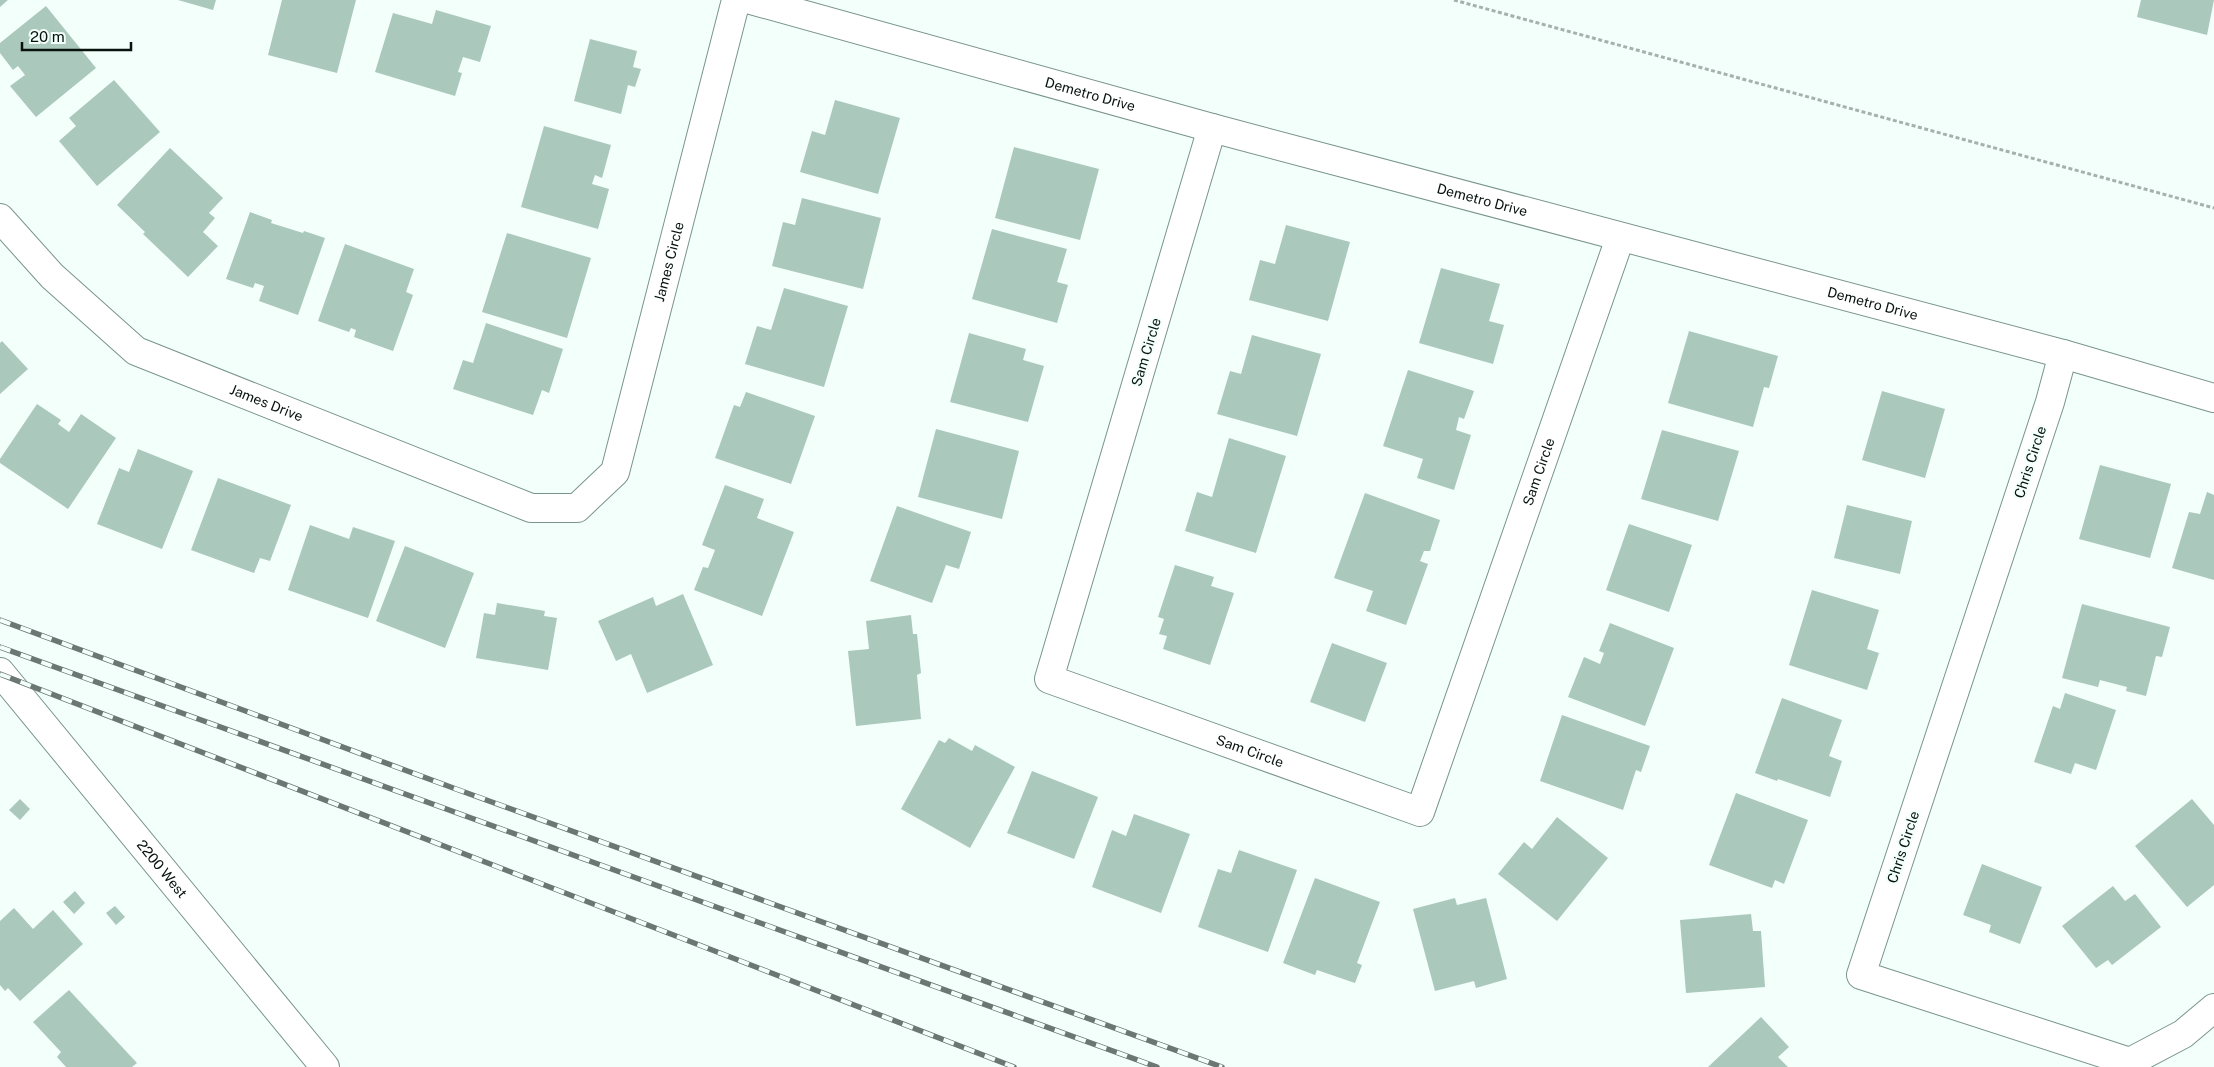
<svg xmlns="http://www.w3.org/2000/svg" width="2214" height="1067" font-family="'Public Sans',sans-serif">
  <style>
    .building { fill: #abc8bd }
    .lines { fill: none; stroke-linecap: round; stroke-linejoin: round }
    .street-casing { stroke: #79958b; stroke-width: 30 }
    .secondary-casing { stroke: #79958b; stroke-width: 30 }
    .path { stroke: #a5b1ac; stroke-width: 3; stroke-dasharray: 4 2.5; stroke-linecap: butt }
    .street { stroke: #fff; stroke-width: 28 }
    .secondary { stroke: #fff; stroke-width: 28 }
    .rail-casing { stroke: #6c7773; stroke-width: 5.5 }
    .rail { stroke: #f3fffa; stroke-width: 4; stroke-dasharray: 11; stroke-linecap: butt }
    .labels { text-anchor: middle; stroke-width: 4.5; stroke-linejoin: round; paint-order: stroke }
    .street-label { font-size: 14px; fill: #08130f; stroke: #f3fffa }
  </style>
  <rect width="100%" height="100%" fill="#f3fffa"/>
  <path class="building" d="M 0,0 L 8,0 L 0,7 Z
    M 178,0 L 216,0 L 213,10 Z
    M 282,0 L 356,0 L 337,73 L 268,55 Z
    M 2141,0 L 2214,0 L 2207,35 L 2137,17 Z
    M 46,6 L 96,68 L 36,117 L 10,86 L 25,75 L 18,66 L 13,70 L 0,53 L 0,43 Z
    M 436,10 L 491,26 L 480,62 L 463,57 L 458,72 L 462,73 L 455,96 L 375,72 L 393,13 L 432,24 Z
    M 590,39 L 637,51 L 633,67 L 641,69 L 635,87 L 628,85 L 621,114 L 574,101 Z
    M 114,80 L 160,132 L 97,186 L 59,141 L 76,126 L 69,118 Z
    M 835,100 L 900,118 L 878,194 L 800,172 L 812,131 L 825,135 Z
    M 544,126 L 611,145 L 602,178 L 595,175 L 592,184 L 609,189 L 598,229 L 521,207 Z
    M 1014,147 L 1099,169 L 1080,240 L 995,218 Z
    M 170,148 L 223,198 L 209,213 L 215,218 L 203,232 L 218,246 L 188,277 L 143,234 L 145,232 L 117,205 Z
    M 802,198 L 881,218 L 863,289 L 772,266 L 783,222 L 795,225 Z
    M 250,212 L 272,220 L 271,223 L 303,233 L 304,231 L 325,238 L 298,315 L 259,301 L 264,286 L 255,283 L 253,288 L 226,279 Z
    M 1286,225 L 1350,242 L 1328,321 L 1249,300 L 1260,260 L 1275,264 Z
    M 992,229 L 1067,249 L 1057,282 L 1068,285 L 1057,323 L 972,299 Z
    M 507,233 L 591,258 L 567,338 L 482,312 Z
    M 345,244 L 414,269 L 406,292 L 413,295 L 393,351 L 354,337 L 356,330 L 351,328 L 349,332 L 318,321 Z
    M 1441,268 L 1500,284 L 1489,321 L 1504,325 L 1493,364 L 1419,343 Z
    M 784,288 L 848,306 L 824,387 L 745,364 L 757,326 L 771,330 Z
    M 486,323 L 563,349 L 549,393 L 542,390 L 533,415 L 453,389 L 463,360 L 473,363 Z
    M 1689,331 L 1778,356 L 1769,388 L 1764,387 L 1753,427 L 1668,403 Z
    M 969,333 L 1026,349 L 1023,360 L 1044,366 L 1028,422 L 950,402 Z
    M 1252,335 L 1321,354 L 1297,436 L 1217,414 L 1230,371 L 1241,374 Z
    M 2,341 L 28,369 L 0,394 L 0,343 Z
    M 1408,370 L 1474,391 L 1464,419 L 1459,417 L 1456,430 L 1471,435 L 1454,490 L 1417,478 L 1423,459 L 1383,446 Z
    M 1882,391 L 1945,409 L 1925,478 L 1862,460 Z
    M 746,392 L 815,416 L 791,484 L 715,458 L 734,405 L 740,407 Z
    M 37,404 L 61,420 L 58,424 L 69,432 L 81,414 L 116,438 L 68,509 L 0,463 L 0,459 Z
    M 936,429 L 1019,451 L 1002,519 L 918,497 Z
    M 1662,430 L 1739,451 L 1718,521 L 1641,499 Z
    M 1229,438 L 1286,456 L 1256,553 L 1185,531 L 1197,492 L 1212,497 Z
    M 138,449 L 193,471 L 162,549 L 97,524 L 119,468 L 129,472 Z
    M 2100,465 L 2171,484 L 2150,558 L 2079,539 Z
    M 218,478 L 291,505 L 270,561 L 260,558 L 254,573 L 191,550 Z
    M 725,485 L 764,499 L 757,518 L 794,532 L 762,616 L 694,590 L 703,567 L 708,568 L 715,550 L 702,545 Z
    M 2207,492 L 2214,495 L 2214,580 L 2172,568 L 2189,512 L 2200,514 Z
    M 1365,493 L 1440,520 L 1430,551 L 1424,551 L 1420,561 L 1428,564 L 1406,625 L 1366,611 L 1373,591 L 1334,578 Z
    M 1847,505 L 1912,521 L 1900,574 L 1834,558 Z
    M 897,506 L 971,532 L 959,569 L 946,565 L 932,603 L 870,581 Z
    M 1629,524 L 1692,545 L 1669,612 L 1606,590 Z
    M 310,525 L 349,539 L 353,527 L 395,541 L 368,618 L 288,590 Z
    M 405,546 L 474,573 L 445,648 L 376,621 Z
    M 1175,565 L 1214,577 L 1211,586 L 1234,593 L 1210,665 L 1163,649 L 1167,636 L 1159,634 L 1164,619 L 1158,617 Z
    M 1812,590 L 1879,610 L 1867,649 L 1879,653 L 1867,690 L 1789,665 Z
    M 683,594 L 713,665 L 647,693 L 631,654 L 616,661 L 598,621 L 653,597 L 656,606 Z
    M 497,603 L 545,611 L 544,616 L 557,618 L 548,670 L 476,658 L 484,613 L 495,615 Z
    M 2082,604 L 2170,627 L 2162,657 L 2156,656 L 2146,696 L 2126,691 L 2127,687 L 2100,680 L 2098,687 L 2062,678 Z
    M 911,615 L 913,634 L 917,634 L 921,673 L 917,675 L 921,719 L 856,726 L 848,651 L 869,649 L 866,621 Z
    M 1610,623 L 1674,648 L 1645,726 L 1568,697 L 1584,657 L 1600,664 L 1604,653 L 1599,651 Z
    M 1332,643 L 1387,663 L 1365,722 L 1310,702 Z
    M 2065,693 L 2116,710 L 2096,770 L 2075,763 L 2071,774 L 2034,762 L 2053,706 L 2060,709 Z
    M 1782,698 L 1842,720 L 1829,756 L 1842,761 L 1830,797 L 1778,779 L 1777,781 L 1755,773 Z
    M 1562,715 L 1650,746 L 1641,772 L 1636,770 L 1623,810 L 1540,781 Z
    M 949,738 L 972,751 L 975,745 L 1015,767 L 970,848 L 901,809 L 939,740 L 945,743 Z
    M 1032,771 L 1098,797 L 1074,859 L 1007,833 Z
    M 1736,793 L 1808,820 L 1784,884 L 1775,880 L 1772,888 L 1709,865 Z
    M 20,799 L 30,809 L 20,820 L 9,810 Z
    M 2192,799 L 2214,825 L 2214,885 L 2187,907 L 2135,846 Z
    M 1134,814 L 1190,834 L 1161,913 L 1092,887 L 1112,830 L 1126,836 Z
    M 1557,817 L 1608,858 L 1557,921 L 1498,874 L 1524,842 L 1532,849 Z
    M 1239,850 L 1297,870 L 1268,952 L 1198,927 L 1218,869 L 1231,873 Z
    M 1982,864 L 2042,887 L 2020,944 L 1989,932 L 1991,925 L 1963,915 Z
    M 1315,878 L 1380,902 L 1357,963 L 1362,965 L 1355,983 L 1317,970 L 1315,975 L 1283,963 Z
    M 2113,886 L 2125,901 L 2135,894 L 2161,927 L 2112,965 L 2108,960 L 2096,968 L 2062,926 Z
    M 75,891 L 85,903 L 74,914 L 63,902 Z
    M 1455,898 L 1457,905 L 1486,898 L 1507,979 L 1476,988 L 1474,981 L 1435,991 L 1413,909 Z
    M 115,906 L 125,917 L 116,925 L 106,913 Z
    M 14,908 L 33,929 L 53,910 L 83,944 L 20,1001 L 8,988 L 5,991 L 0,985 L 0,921 Z
    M 1751,914 L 1753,931 L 1761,931 L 1765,987 L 1686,993 L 1680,920 Z
    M 69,990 L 137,1063 L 132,1067 L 66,1067 L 57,1057 L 61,1052 L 33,1022 Z
    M 1761,1017 L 1789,1047 L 1778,1057 L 1788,1067 L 1708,1067 Z"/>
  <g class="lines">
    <defs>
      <g id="street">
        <path id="s1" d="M 751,0 L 1212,128 L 2063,354 L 2214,398"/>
        <path id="s2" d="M 1212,128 L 1049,679 L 1420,812 L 1620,238"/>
        <path id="s3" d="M 0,218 L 52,276 L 136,351 L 531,508 L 577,508 L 615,472 L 736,0"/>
        <path d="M 2063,354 L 2050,402 L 1861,975 L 2130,1062 L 2183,1034 L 2214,1008"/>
      </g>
      <g id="secondary">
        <path id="s4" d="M 0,672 L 325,1067"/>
      </g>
    </defs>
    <use href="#street" class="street-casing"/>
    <use href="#secondary" class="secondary-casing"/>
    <path class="path" d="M 1454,0 L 2214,208"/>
    <use href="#street" class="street"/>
    <use href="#secondary" class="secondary"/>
    <defs>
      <path id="rail" d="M 0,620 L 456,789 L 1222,1067
        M 0,647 L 1157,1067
        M 0,674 L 1014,1067"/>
    </defs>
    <use href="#rail" class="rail-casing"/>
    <use href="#rail" class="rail"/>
  </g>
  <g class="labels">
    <g class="street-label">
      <text dy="5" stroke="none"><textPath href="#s1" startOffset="352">Demetro Drive</textPath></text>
      <text dy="5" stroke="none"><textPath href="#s1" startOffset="758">Demetro Drive</textPath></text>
      <text dy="5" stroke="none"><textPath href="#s3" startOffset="931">James Circle</textPath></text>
      <text dy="5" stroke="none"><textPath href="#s1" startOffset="1162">Demetro Drive</textPath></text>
      <text transform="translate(1146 352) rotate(-73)" y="5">Sam Circle</text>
      <text dy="5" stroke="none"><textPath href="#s3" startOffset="331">James Drive</textPath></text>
      <text transform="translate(2030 462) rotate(-72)" y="5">Chris Circle</text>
      <text dy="5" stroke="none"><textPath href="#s2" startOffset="1329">Sam Circle</textPath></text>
      <text dy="5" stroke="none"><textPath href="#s2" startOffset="788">Sam Circle</textPath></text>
      <text transform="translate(1903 847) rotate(-72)" y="5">Chris Circle</text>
      <text dy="5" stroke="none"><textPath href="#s4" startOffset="255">2200 West</textPath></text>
    </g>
  </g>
  <path d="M22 42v8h109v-8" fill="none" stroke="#08130f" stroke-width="2.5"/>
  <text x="30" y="42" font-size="15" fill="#08130f" stroke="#f3fffa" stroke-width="4" paint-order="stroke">20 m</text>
</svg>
